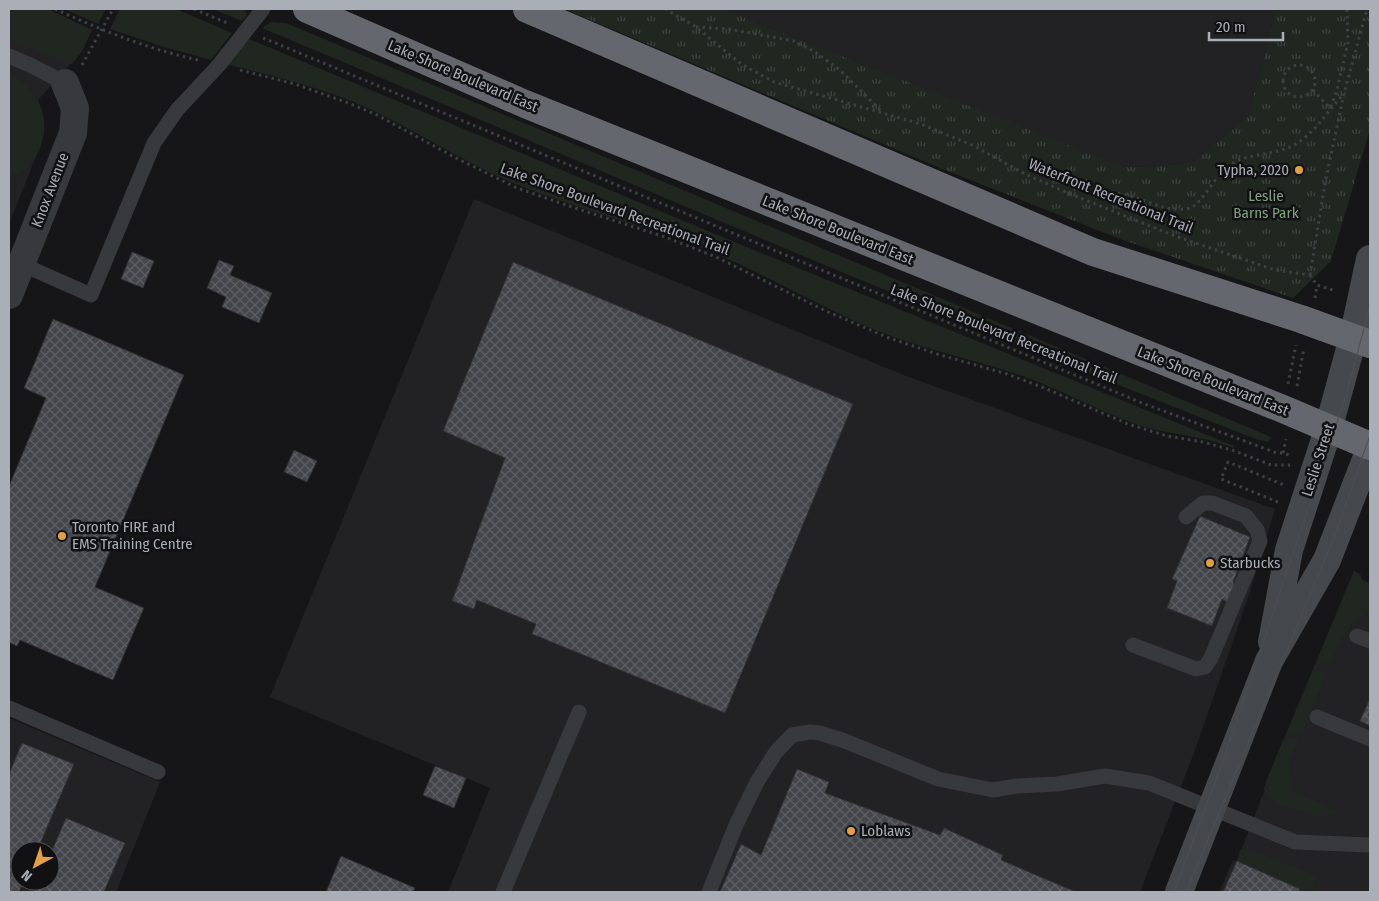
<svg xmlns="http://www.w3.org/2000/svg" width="1379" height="901" font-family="'Fira Sans Condensed',sans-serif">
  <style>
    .built { fill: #222225; fill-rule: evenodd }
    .green { fill: #202721 }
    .park { fill: url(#park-tufts) }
    .building { fill: url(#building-cross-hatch); stroke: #303034 }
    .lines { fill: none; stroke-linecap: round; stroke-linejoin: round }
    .path { stroke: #3d4043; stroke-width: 3; stroke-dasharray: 2.5 4; stroke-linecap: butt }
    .lane { stroke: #37393c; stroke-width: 15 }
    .street { stroke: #37393c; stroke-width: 28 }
    .secondary { stroke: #45484c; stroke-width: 28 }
    .highway { stroke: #64676d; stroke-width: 28 }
    .tram { stroke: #4c4f53; stroke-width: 1 }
    .poi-dot { fill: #e3a042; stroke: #111113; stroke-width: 2 }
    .labels { text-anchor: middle; stroke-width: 5; stroke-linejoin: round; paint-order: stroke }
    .street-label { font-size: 15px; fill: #a9aeb7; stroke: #111113 }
    .poi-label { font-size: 15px; fill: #a9aeb7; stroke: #111113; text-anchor: start }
    .park-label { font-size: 15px; fill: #82a082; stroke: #111113 }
  </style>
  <defs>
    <pattern id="park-tufts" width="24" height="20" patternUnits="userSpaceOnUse" patternTransform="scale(1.25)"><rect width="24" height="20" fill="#202721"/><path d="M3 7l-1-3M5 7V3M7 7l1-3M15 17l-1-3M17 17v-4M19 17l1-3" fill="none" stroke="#3e443f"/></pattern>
    <pattern id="building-cross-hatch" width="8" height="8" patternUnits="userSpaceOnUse" patternTransform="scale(1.25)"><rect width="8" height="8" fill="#45464b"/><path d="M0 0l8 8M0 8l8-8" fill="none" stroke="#5d5e63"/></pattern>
  </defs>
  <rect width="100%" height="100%" fill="#161618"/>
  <path class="built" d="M 9,9 L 48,9 L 92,30 L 82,51 L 38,100 L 43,114 L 44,131 L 41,144 L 9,224 Z
    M 722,9 L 1275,9 L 1268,43 L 1248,116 L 1191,163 L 1157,166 L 1123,167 Z
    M 474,199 L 906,376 L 1275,509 L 1251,589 L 1194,753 L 1140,892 L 448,892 L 490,788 L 270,697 Z
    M 1354,571 L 1360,574 L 1362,580 L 1370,584 L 1370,892 L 1219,892 L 1233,860 L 1237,861 L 1263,794 L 1265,792 L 1264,788 L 1267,779 Z
    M 9,718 L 160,782 L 116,892 L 9,892 ZM 20,851 L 50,851 L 50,881 L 20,881 Z"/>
  <path class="green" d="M 9,9 L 48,9 L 92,30 L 82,51 L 72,64 L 9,39 Z
    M 64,9 L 106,9 L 98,24 Z
    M 120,9 L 176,9 L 232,33 L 211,60 L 164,47 L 110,29 Z
    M 213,9 L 244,9 L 247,15 L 242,21 Z
    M 271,22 L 286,23 L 1271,437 L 1268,442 L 1256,439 C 921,310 593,166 262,28 Z
    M 249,39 L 715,234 L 1234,446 L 1233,448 C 1203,435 1169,435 1138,425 C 1101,412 1066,392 1028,378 C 979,360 927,351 878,331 C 819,307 765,273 706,250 C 642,224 574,209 511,182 C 464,162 421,134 376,112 C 328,89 277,77 226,64 Z
    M 9,73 C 24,80 39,97 43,114 C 48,138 36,172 9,176 Z
    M 1354,571 L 1360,574 L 1362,580 L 1370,584 L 1370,611 C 1347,620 1339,644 1330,665 L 1319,662 L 1320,658 L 1318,658 Z
    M 1316,669 L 1327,673 L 1303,731 L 1286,734 L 1312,673 L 1314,673 Z
    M 1300,737 L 1289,763 L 1293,784 L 1291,791 L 1341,812 L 1315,815 L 1288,805 L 1285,807 L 1273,801 L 1263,794 L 1265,792 L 1264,788 L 1283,740 Z
    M 1243,849 L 1264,855 L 1316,876 L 1314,888 L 1300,889 L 1237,861 L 1240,850 Z"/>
  <path class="park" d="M 564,9 L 722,9 L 1124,167 L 1157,166 L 1191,163 L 1248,116 L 1268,43 L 1275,9 L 1370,9 L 1370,129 L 1331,261 L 1293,298 L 1123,240 L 945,170 Z"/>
  <path class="building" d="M 132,252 L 154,261 L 143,288 L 121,279 Z
    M 219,260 L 234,266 L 230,275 L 272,293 L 259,323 L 222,307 L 226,297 L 207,288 Z
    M 513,262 L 853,404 L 725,713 L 532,634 L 536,624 L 477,600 L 474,609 L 452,601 L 505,458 L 443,431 Z
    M 53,319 L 184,375 L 95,587 L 144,608 L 113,680 L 20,640 L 17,646 L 9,642 L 9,486 L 46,398 L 24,388 Z
    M 294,450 L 317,461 L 307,482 L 284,472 Z
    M 1200,516 L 1250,537 L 1233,583 L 1236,585 L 1228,603 L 1222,599 L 1212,626 L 1167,608 L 1177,581 L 1172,579 Z
    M 1370,698 L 1370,726 L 1360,721 Z
    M 22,743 L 74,764 L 37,851 L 20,851 L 20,881 L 24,881 L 19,892 L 9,892 L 9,774 Z
    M 435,766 L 466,778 L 454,808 L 423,795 Z
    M 797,769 L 829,782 L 825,793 L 940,835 L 944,828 L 1003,855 L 1001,860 L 1076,892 L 720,892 L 741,844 L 761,855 Z
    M 66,818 L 125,843 L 104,892 L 34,892 L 38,881 L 50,881 L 50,855 Z
    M 341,856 L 415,888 L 413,892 L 326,892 Z
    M 1237,861 L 1300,889 L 1298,892 L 1223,892 Z"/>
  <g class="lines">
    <path class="path" d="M 55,9 C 101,30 148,49 198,60
      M 194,9 L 227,23
      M 665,9 L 696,27 L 741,64 L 774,82 L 921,124 L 974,146 L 1025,174 L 1068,193 L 1175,236 L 1275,270 L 1310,275
      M 696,27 L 728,29 L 794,41 L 815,52 L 840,70 L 882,112
      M 263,38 L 1142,403 L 1274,452 L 1283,453 L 1292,456
      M1283 81a16 16 0 1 1 32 0a16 16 0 1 1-32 0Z
      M 82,65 L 113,9
      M 240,70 L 295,84 L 351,104 L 377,115 L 458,159 L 517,188 L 569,206 L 665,237 L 716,257 L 826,311 L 889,338 L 937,354 L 1007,374 L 1042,387 L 1128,424 L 1167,436 L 1203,442 L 1235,451 L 1271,465 L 1290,465
      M 1313,90 L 1330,108 L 1336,93 L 1348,43 L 1347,9
      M 1068,193 L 1079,187 C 1094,190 1109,191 1124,194 C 1145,199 1168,214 1190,208 C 1202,204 1215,176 1228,166 C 1247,153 1269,156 1290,147 C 1314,136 1326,112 1344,94
      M 1310,275 L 1325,183 L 1344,94 L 1367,9
      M 1310,275 L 1317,285 L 1336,291
      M 1315,298 L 1317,285
      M 1288,384 L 1296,345
      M 1297,386 L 1304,348
      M 1283,453 L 1286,439
      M 1278,502 L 1221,479 L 1228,462 L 1284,485"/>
    <path class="lane" d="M 9,56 L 30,65 L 65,83
      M 21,264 L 91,295 L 154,143 L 177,110 L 219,65 L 263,9
      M 1357,636 L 1370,641
      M 1133,645 L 1196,669 L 1205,667 L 1211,658 L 1260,541 L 1257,530 L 1246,516 L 1212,503 L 1203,503 L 1186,517
      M 9,708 L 158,772
      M 1317,717 L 1370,739
      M 503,892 L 579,712
      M 709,892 L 736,825 L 757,782 L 776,752 L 792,735 L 810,732 L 820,733 L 845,741 L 938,779 L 993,790 L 1017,786 L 1057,784 L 1105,776 L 1149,783 L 1295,842 L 1370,845"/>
    <path class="street" d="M 9,295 L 73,133 L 75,108 L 65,83"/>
    <path class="secondary" d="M 1272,642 L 1289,550 L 1328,430 L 1353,338 L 1370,259
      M 1179,892 L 1269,661 L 1327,560 L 1370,449"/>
    <path class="highway" d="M 307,9 L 525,104 L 1283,409 L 1370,446
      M 527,9 L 1093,252 L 1301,319 L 1370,344"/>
    <path class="tram" d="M 1174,892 L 1224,758 L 1334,432 L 1347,392 L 1370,306
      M 1186,892 L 1337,530 L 1370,435"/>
  </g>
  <g class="poi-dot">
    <circle cx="1299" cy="170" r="5"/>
    <circle cx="62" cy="536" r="5"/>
    <circle cx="1210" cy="563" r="5"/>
    <circle cx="851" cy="831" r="5"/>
  </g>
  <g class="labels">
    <g class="street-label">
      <text transform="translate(463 76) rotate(23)" y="5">Lake Shore Boulevard East</text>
      <text transform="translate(50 190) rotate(-69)" y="5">Knox Avenue</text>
      <text transform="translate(1111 196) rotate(22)" y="5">Waterfront Recreational Trail</text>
      <text transform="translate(615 209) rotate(20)" y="5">Lake Shore Boulevard Recreational Trail</text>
      <text transform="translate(838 230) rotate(22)" y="5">Lake Shore Boulevard East</text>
      <text transform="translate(1004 334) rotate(22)" y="5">Lake Shore Boulevard Recreational Trail</text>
      <text transform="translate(1213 381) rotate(22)" y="5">Lake Shore Boulevard East</text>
      <text transform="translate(1318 460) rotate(-72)" y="5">Leslie Street</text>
    </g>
    <g class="poi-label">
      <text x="1289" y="175" text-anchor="end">Typha, 2020</text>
      <text x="72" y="532">Toronto FIRE and<tspan x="72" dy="17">EMS Training Centre</tspan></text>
      <text x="1220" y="568">Starbucks</text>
      <text x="861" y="836">Loblaws</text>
    </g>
    <g class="park-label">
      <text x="1266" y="201">Leslie<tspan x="1266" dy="17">Barns Park</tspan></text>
    </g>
  </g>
  <rect width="1379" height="901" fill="none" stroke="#a9aeb7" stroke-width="20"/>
  <g transform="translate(35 866) rotate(220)"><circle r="24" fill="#111113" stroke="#4e5055"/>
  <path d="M0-4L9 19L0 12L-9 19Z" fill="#e3a042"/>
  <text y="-8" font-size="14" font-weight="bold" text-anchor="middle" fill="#a9aeb7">N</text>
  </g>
  <path d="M1209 32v8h74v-8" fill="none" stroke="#a9aeb7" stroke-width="2.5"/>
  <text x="1216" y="32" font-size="15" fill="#a9aeb7" stroke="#111113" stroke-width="4" paint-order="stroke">20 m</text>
</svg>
